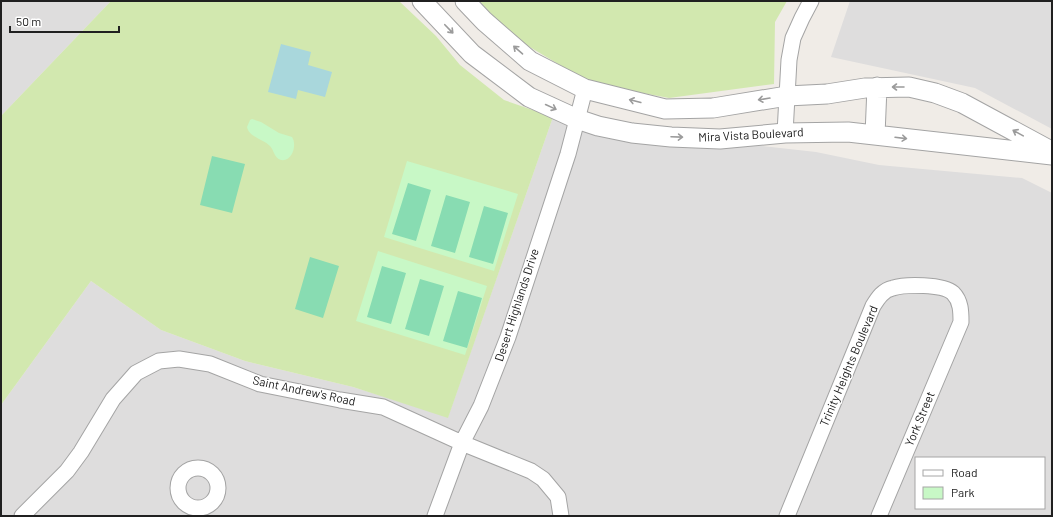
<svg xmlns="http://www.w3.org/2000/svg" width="1053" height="517" font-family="Barlow,sans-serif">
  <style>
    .residential { fill: #dedddd; fill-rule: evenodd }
    .grass { fill: #d2e8af }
    .park { fill: #c8f8c6 }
    .pitch { fill: #88dcb2 }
    .water { fill: #a9d7dc }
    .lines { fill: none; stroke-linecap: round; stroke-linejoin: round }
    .minor-casing { stroke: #a4a4a4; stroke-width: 17 }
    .tertiary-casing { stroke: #a4a4a4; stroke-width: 21 }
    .minor { stroke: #fff; stroke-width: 15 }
    .tertiary { stroke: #fff; stroke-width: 19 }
    .oneway { stroke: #9b9b9b }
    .labels { text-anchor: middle; stroke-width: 3; stroke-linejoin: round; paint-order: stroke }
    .street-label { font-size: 12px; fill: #202020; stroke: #fff }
  </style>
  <rect width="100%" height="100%" fill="#f0ece7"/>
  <path class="residential" d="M 1,1 L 111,1 L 1,116 Z
    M 850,1 L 1052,1 L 1052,129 L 975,88 L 831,57 Z
    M 553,117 L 736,143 L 816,152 L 879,165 L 1022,178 L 1052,193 L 1052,516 L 1,516 L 1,405 L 91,281 L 161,330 L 245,361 L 353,387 L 448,417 ZM 916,458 L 1044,458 L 1044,508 L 916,508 Z"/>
  <path class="grass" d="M 111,1 L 399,1 L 436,36 L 460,65 L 504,100 L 553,117 L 448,418 L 353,387 L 245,361 L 161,330 L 91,281 L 1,405 L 1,116 Z
    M 479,1 L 787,1 L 775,22 L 774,84 L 669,98 L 590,83 L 513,37 Z"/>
  <path class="park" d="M 252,119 L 261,122 L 279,133 L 292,137 C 297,144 293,162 281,160 C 274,158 274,150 270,146 C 263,139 249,137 247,127 L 250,120 Z
    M 407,161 L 518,194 L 494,271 L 384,237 Z
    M 378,251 L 487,286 L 465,355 L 356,321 Z"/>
  <path class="pitch" d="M 212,156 L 245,164 L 232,213 L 200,205 Z
    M 408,183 L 431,190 L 416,241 L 392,234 Z
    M 446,195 L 470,202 L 455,253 L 431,246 Z
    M 484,206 L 508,213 L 493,264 L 469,257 Z
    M 310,257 L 339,266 L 323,318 L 295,309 Z
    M 382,266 L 406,273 L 391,324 L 367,317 Z
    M 420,279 L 444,286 L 429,336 L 405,329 Z
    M 458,291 L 482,298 L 467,348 L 443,341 Z"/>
  <path class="water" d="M 281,44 L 311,52 L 308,65 L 332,72 L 325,97 L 298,90 L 296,99 L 268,92 Z"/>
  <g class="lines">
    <defs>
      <path id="minor" d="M 785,133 L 789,60 L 793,38 L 802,18 L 811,1
        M178 488a20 20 0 1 1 40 0a20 20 0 1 1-40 0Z
        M 22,516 L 67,471 L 81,452 L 113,399 L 136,373 L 159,361 L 179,359 L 210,364 L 260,384 L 340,400 L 383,407 L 462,443 L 531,471 L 543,479 L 558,497 L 561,516
        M 435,516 L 462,443 L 481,406 L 508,337 L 568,154 L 585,89
        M 787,516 L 873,306 C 878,298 883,290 893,288 C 905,284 943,284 953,293 C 961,301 961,312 961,322 L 879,516"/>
      <path id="tertiary" d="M 422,1 L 472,54 L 529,97 L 577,119 L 598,126 L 632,133 L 671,137 L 720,139 L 785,133 L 848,132 L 1052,155
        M 465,1 L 484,21 L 530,61 L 585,89 L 665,109 L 713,108 L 787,96 L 827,94 L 865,88 L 909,87 L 935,93 L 962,103 L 1051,151
        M 875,135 L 877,87"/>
    </defs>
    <use href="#minor" class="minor-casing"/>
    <use href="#tertiary" class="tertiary-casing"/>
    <use href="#minor" class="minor"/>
    <use href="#tertiary" class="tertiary"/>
  </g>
  <defs><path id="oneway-shaft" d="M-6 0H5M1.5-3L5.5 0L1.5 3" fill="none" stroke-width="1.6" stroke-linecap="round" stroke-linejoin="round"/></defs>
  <g class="oneway">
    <use href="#oneway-shaft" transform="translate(449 29) rotate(46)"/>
    <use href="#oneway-shaft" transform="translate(518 50) rotate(-139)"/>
    <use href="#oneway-shaft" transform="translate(898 87) rotate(180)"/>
    <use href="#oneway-shaft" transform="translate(764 99) rotate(171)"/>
    <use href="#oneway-shaft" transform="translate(635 101) rotate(-166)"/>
    <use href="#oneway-shaft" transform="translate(551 107) rotate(25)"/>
    <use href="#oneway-shaft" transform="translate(1018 133) rotate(-151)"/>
    <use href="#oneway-shaft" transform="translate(677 137) rotate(2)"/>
    <use href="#oneway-shaft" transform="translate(901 138) rotate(7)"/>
  </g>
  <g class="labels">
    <g class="street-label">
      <text transform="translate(751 135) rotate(-3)" y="4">Mira Vista Boulevard</text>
      <text transform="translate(517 305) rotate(-72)" y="4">Desert Highlands Drive</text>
      <text transform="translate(849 366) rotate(-67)" y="4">Trinity Heights Boulevard</text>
      <text transform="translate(304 391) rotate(12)" y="4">Saint Andrew's Road</text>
      <text transform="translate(920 419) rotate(-67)" y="4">York Street</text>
    </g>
  </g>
  <rect width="1053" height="517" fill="none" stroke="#202020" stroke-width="4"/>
  <rect x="915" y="457" width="130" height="52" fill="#ffffff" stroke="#a6a6a6"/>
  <rect x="923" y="470" width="20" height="6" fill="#ffffff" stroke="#a6a6a6"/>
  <text x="951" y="477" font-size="12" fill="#202020">Road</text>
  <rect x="923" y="487" width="20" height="12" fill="#c8f8c6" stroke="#a6a6a6"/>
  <text x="951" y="497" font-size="12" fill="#202020">Park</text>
  <path d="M10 26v6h109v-6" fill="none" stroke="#202020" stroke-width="2"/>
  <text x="16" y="26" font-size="12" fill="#202020" stroke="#ffffff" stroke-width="3" paint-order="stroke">50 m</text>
</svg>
